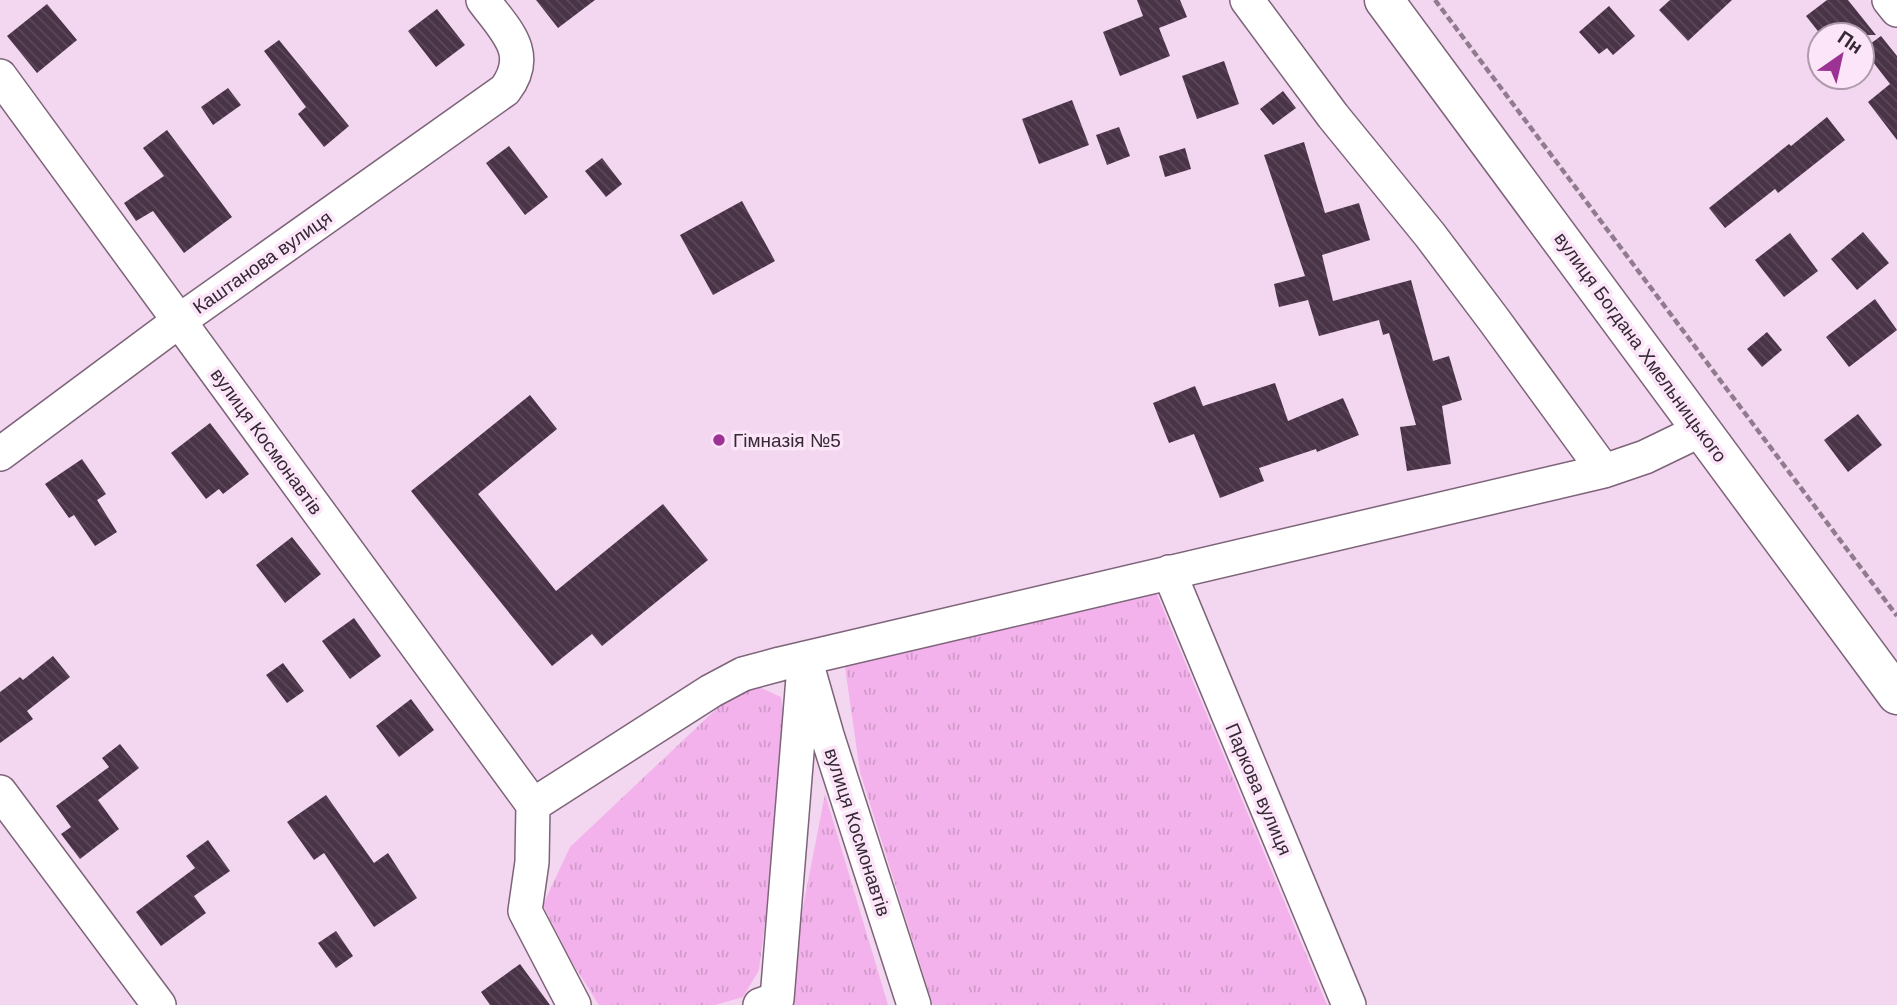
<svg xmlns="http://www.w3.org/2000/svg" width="1897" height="1005" font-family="Arial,sans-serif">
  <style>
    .grass { fill: url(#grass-tufts) }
    .building { fill: url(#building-back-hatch) }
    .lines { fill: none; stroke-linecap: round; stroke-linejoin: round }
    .minor-casing { stroke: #7d6479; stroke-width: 36 }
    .major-casing { stroke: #7d6479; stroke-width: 41 }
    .path { stroke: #907c8e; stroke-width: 4.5; stroke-dasharray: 7 3.5; stroke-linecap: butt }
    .minor { stroke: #fff; stroke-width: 33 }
    .major { stroke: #fff; stroke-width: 38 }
    .poi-dot { fill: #9b3294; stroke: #fde5f9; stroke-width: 2.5 }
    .labels { text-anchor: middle; stroke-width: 7; stroke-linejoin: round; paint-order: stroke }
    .street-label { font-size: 19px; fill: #352a34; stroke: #fde5f9 }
    .poi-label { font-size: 19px; fill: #352a34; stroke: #fde5f9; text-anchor: start }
  </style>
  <defs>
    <pattern id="grass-tufts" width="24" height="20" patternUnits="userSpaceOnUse" patternTransform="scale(1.75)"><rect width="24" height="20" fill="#f3b2eb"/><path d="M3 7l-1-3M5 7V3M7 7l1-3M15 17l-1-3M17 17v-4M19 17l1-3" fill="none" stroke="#d199ca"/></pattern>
    <pattern id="building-back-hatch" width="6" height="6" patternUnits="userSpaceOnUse" patternTransform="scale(1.75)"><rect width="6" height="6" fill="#493347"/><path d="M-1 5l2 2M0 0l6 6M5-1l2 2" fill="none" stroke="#5b4859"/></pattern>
  </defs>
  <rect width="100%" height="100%" fill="#f3d6ef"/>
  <path class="grass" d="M 1156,592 L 1327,1005 L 933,1005 L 860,772 L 845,667 Z
    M 746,681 L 781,697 L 788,742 L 759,970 L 743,997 L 715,1005 L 599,1005 L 570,959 L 543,905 L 570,847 Z
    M 825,794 L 888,1005 L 784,1005 Z"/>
  <path class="building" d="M 536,0 L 595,0 L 558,28 Z
    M 1137,0 L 1180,0 L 1187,17 L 1159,28 L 1170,56 L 1120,76 L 1103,32 L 1143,16 Z
    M 1670,0 L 1732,0 L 1688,41 L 1659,10 Z
    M 1827,0 L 1848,0 L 1876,35 L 1821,35 L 1806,16 Z
    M 47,4 L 77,40 L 37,73 L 7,36 Z
    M 1609,6 L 1635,36 L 1613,55 L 1607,48 L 1599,54 L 1579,32 Z
    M 437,9 L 465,45 L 436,67 L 408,31 Z
    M 1881,36 L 1897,56 L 1897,140 L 1868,102 L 1890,84 L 1863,49 Z
    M 279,40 L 349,126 L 324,147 L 298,114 L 306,107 L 264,51 Z
    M 1224,61 L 1239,104 L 1197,119 L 1182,76 Z
    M 228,88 L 241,105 L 213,125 L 201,107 Z
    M 1283,91 L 1296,108 L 1273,125 L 1260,109 Z
    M 1072,100 L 1089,145 L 1039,164 L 1022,119 Z
    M 1827,117 L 1845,140 L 1778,193 L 1775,189 L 1725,228 L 1709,208 L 1789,144 L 1791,146 Z
    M 1119,127 L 1130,156 L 1107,165 L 1096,135 Z
    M 167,130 L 232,217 L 184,253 L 153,211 L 136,221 L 124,203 L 164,176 L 143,148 Z
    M 1304,142 L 1325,213 L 1359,203 L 1370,240 L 1322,255 L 1333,301 L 1411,280 L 1433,361 L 1449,356 L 1462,400 L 1442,406 L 1451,464 L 1407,471 L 1400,427 L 1416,425 L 1389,333 L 1383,335 L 1379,320 L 1319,336 L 1308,300 L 1279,307 L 1274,284 L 1305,276 L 1264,155 Z
    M 509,146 L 548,197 L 525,215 L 486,163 Z
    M 1185,148 L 1191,169 L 1165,177 L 1159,156 Z
    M 602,158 L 622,184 L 606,197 L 585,171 Z
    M 742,201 L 775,261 L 713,295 L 680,235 Z
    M 1863,232 L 1889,263 L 1857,290 L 1831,259 Z
    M 1790,233 L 1818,271 L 1784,297 L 1755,260 Z
    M 1875,299 L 1897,330 L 1849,367 L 1826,337 Z
    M 1767,332 L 1782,350 L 1762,367 L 1747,349 Z
    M 1275,383 L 1288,421 L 1343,398 L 1359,435 L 1317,452 L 1316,449 L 1259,468 L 1264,481 L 1220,498 L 1194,434 L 1169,443 L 1153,403 L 1195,386 L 1203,406 Z
    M 530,395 L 557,429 L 478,494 L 556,591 L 663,504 L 708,560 L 602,646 L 592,634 L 552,666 L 411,491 Z
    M 1858,414 L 1882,445 L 1848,472 L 1824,440 Z
    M 210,423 L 249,474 L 223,494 L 219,489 L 206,499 L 171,453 Z
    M 82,459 L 106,494 L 97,500 L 117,532 L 95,546 L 74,515 L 69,518 L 45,484 Z
    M 292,537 L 321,574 L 285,603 L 256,565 Z
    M 354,618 L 381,656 L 350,679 L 322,641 Z
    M 53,656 L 70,677 L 27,711 L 33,719 L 0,743 L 0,692 L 20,677 L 23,680 Z
    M 283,663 L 304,691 L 287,703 L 266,675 Z
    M 411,699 L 434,730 L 399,757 L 376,726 Z
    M 120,744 L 139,768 L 98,800 L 119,829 L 80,859 L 61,834 L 71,827 L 56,806 L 109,767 L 102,758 Z
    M 326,795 L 374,863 L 388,853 L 417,898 L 374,927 L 324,853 L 314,860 L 287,822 Z
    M 208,840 L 230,871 L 194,896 L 206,913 L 161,946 L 136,912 L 195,868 L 186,856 Z
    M 336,931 L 353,956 L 336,968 L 318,943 Z
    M 520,964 L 550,1005 L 490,1005 L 481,992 Z"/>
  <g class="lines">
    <defs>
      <path id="minor" d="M 1247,0 L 1333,116 L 1430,235 L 1494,320 L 1604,471
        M 1889,0 L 1897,10
        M 0,76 L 533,805
        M 0,454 L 179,321 L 505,90 C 533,53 505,30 483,0
        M 1169,572 L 1349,1005
        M 805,658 L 827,735 L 914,1005
        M 0,792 L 159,1005
        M 574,1005 L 525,911 L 532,862 L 533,805 L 711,691 L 743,674 L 780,664 L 1604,471 L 1645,457 L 1701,430
        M 760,1005 L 777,999 L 803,678"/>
      <path id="major" d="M 1384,0 L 1897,695"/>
    </defs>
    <use href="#minor" class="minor-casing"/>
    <use href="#major" class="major-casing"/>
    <path class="path" d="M 1435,0 L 1897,616"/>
    <use href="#minor" class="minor"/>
    <use href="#major" class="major"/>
  </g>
  <circle class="poi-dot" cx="719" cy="440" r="7"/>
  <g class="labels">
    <g class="street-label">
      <text transform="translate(262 262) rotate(-35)" y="7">Каштанова вулиця</text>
      <text transform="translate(1641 347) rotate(54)" y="7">вулиця Богдана Хмельницького</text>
      <text transform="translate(267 441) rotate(54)" y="7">вулиця Космонавтів</text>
      <text transform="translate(1259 789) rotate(67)" y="7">Паркова вулиця</text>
      <text transform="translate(858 832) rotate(72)" y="7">вулиця Космонавтів</text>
    </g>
    <g class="poi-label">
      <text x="733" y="447">Гімназія №5</text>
    </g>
  </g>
  <g transform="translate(1841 56) rotate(34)"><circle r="33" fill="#fde5f9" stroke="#ad9aaa" stroke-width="2"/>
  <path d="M0-5L12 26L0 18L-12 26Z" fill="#9b3294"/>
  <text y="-10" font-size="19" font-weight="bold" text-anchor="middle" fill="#352a34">Пн</text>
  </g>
</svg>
